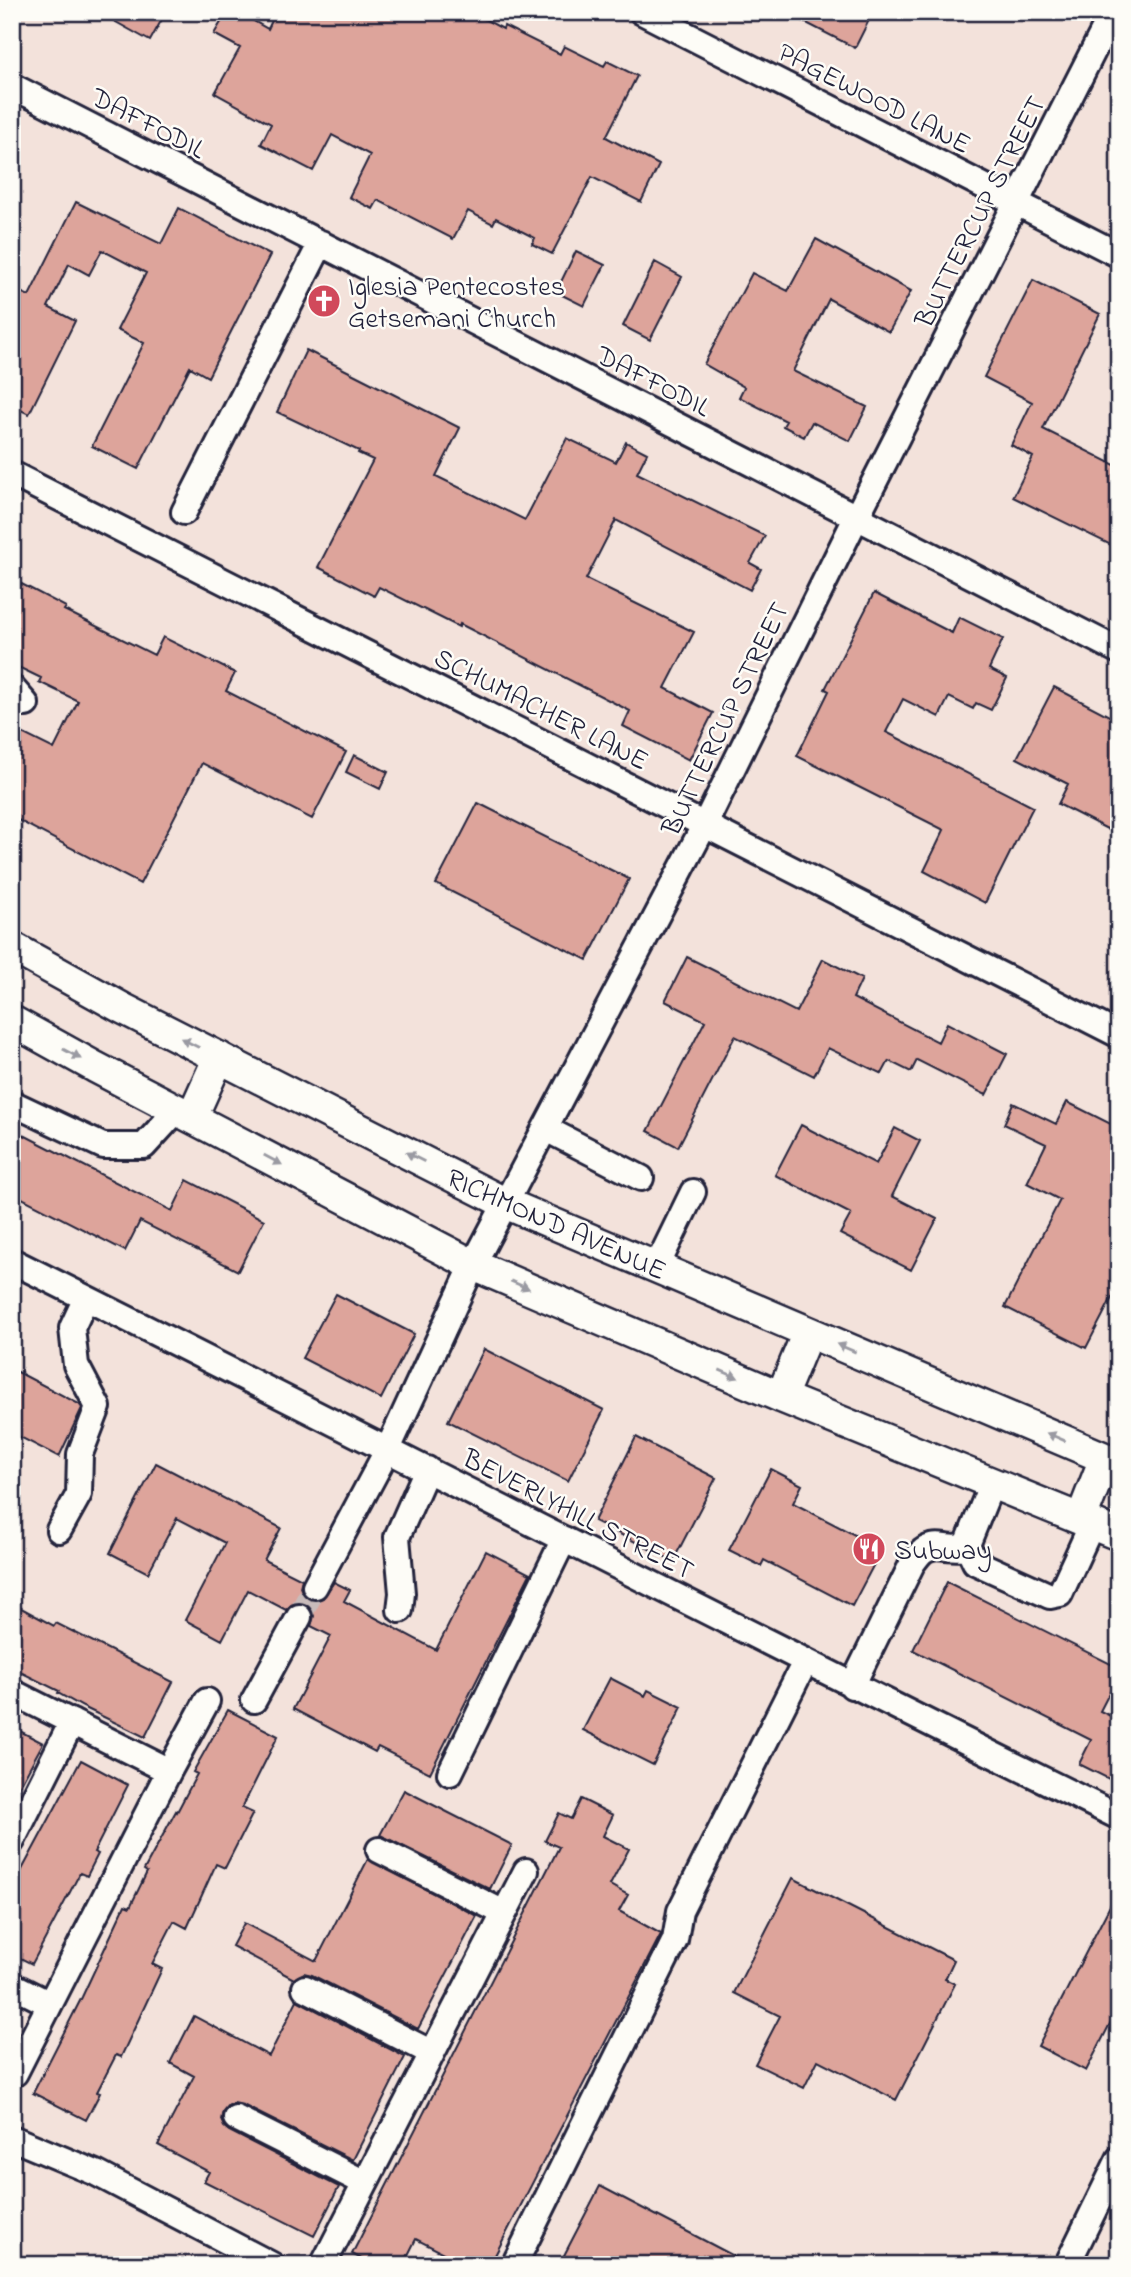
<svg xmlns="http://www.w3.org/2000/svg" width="1131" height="2277" font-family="'Indie Flower',sans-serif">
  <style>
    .building { fill: #dda49b; stroke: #22223b; stroke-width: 2 }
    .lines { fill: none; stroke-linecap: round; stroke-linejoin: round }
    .minor-tunnel { stroke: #c9bcbb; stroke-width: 24; stroke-dasharray: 24 12; stroke-linecap: butt }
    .minor-casing { stroke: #22223b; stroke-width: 30 }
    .major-casing { stroke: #22223b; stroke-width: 35 }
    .minor { stroke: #fdfcf7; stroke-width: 24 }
    .major { stroke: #fdfcf7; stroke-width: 30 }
    .oneway { fill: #9a9aa2 }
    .labels { text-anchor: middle; stroke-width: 5; stroke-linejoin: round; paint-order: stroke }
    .street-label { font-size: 28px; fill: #22223b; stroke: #fdfcf7 }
    .poi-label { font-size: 28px; fill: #22223b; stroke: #fdfcf7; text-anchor: start }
  </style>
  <rect width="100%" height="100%" fill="#f3e2db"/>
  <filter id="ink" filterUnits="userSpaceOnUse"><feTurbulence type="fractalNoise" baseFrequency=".0143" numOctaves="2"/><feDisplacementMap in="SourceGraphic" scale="14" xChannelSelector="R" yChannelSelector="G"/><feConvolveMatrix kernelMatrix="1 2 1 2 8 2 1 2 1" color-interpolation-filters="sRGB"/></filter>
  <g filter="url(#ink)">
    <path class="building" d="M 98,12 L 166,12 L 150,41 Z
      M 227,12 L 238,12 L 268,29 L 276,12 L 471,12 L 503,29 L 504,26 L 560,54 L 564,46 L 604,66 L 607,61 L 637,76 L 606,137 L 659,165 L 641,202 L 592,177 L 552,254 L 532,244 L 535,238 L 496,218 L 493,224 L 468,211 L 453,239 L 378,200 L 373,209 L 349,197 L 370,155 L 332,135 L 313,171 L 261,144 L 271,124 L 215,93 L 240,48 L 214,34 Z
      M 785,12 L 873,12 L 855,48 Z
      M 76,202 L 161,244 L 179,208 L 270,255 L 208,377 L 190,367 L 138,469 L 92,446 L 144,343 L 117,330 L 146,273 L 102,250 L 89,275 L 69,264 L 48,307 L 75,321 L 29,414 L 12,406 L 12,288 L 29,296 Z
      M 816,239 L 911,291 L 889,332 L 829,299 L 793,371 L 867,407 L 850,441 L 812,422 L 804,437 L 783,426 L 786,421 L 739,397 L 744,387 L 704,364 L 752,273 L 788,291 Z
      M 576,251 L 605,265 L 584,306 L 556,292 Z
      M 655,262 L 682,277 L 650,340 L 623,326 Z
      M 1033,280 L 1100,314 L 1043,429 L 1119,467 L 1119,549 L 1013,497 L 1033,457 L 1011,445 L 1032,402 L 984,377 Z
      M 306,350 L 460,428 L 436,476 L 525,520 L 567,438 L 616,462 L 626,442 L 647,453 L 637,473 L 765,536 L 750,563 L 761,569 L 750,590 L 616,520 L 586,579 L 694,632 L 665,688 L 713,713 L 689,760 L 623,726 L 630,711 L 460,624 L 459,627 L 379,587 L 374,596 L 318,567 L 373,460 L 358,453 L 359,451 L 277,412 Z
      M 12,579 L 66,607 L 64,610 L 154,655 L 163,637 L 235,673 L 226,691 L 346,752 L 312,819 L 202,763 L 140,884 L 12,817 L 12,728 L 54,749 L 78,701 L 39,682 L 41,678 L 12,664 Z
      M 874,593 L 952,633 L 959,617 L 1003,639 L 989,669 L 1007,678 L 991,710 L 976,703 L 973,709 L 949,697 L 939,717 L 903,699 L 886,732 L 1033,807 L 985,903 L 924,871 L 944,830 L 797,756 L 829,691 L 825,689 Z
      M 1054,687 L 1119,721 L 1119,835 L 1058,804 L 1068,784 L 1017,758 Z
      M 354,755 L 388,772 L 380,789 L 346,772 Z
      M 478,803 L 629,879 L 587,960 L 436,884 Z
      M 687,957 L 796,1012 L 823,959 L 862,979 L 853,998 L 938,1042 L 947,1023 L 1007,1054 L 986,1095 L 917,1060 L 911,1072 L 889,1061 L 882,1074 L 828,1048 L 814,1076 L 735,1036 L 678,1147 L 648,1131 L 705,1021 L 665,1001 Z
      M 1067,1102 L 1119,1128 L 1119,1284 L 1086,1348 L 1005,1307 L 1060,1200 L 1027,1183 L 1046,1144 L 1004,1124 L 1013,1103 L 1056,1124 Z
      M 801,1125 L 876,1164 L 895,1128 L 920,1141 L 892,1196 L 937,1219 L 911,1270 L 840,1234 L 851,1214 L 775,1175 Z
      M 12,1129 L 172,1211 L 187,1180 L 264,1220 L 238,1271 L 140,1221 L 125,1251 L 12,1193 Z
      M 336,1294 L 414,1334 L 381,1399 L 302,1358 Z
      M 484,1349 L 604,1410 L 568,1481 L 448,1421 Z
      M 12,1369 L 79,1404 L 82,1408 L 59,1457 L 12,1433 Z
      M 636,1437 L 716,1478 L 673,1561 L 594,1521 Z
      M 156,1463 L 281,1528 L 264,1560 L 302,1579 L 300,1587 L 303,1594 L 307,1599 L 316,1601 L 323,1598 L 334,1582 L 350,1590 L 344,1601 L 436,1650 L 486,1551 L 530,1574 L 430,1773 L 378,1747 L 375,1752 L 293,1709 L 331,1636 L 311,1626 L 314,1616 L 311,1609 L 307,1604 L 298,1602 L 291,1605 L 286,1610 L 248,1590 L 222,1640 L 185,1620 L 225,1543 L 177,1518 L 148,1573 L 110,1553 Z
      M 771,1469 L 802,1485 L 793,1503 L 882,1549 L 852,1606 L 764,1560 L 761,1566 L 729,1550 Z
      M 947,1582 L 1119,1668 L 1119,1674 L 1100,1711 L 1119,1720 L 1119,1784 L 1079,1764 L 1091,1740 L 913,1650 Z
      M 12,1603 L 54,1626 L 56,1623 L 173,1682 L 145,1737 L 83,1707 L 58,1693 L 59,1691 L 12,1668 Z
      M 610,1678 L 645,1696 L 648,1690 L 682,1707 L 653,1765 L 583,1730 Z
      M 228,1710 L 278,1736 L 242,1808 L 253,1813 L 225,1868 L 216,1864 L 187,1928 L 174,1921 L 152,1964 L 162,1969 L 121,2057 L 116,2055 L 97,2092 L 100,2093 L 86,2120 L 33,2093 L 82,1997 L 125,1905 L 130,1907 L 147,1872 L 144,1870 L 176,1811 L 177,1812 L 197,1774 L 193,1772 Z
      M 12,1727 L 43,1743 L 12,1800 Z
      M 81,1760 L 128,1785 L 94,1852 L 98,1854 L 87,1876 L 80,1873 L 32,1964 L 12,1954 L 12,1896 L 20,1881 L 17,1879 Z
      M 404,1790 L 512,1845 L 490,1889 L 380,1835 Z
      M 581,1799 L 613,1815 L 603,1836 L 629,1849 L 610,1885 L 628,1895 L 619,1911 L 661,1934 L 490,2265 L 467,2265 L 416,2239 L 403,2265 L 373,2265 L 352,2254 L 559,1847 L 545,1841 L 559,1813 L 571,1819 Z
      M 368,1859 L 477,1916 L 418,2029 L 312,1975 L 304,1973 L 294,1979 L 232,1946 L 244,1923 L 316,1961 Z
      M 793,1878 L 954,1960 L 945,1979 L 955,1984 L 896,2100 L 818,2060 L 804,2088 L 755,2064 L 780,2016 L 734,1993 Z
      M 1119,1888 L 1119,2006 L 1086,2071 L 1038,2046 Z
      M 297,2000 L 405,2057 L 353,2160 L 243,2105 L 234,2103 L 227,2106 L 223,2111 L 221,2120 L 224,2127 L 229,2131 L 339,2187 L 314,2236 L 204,2181 L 209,2172 L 158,2145 L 194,2076 L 170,2063 L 194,2016 L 269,2056 Z
      M 600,2186 L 751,2265 L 559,2265 Z"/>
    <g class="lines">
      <path class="minor-tunnel" d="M 299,1617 L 315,1586"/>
      <defs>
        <path id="minor" d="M 642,12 L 1119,255
          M 12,86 L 1119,651
          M 12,474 L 1119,1035
          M 184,512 L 321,243
          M 12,688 L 26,704
          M 12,1103 L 103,1146 L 144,1146 L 177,1110
          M 546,1129 L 641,1178
          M 12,1261 C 381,1445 748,1635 1119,1817
          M 656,1268 L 693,1192
          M 59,1530 L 79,1494 L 80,1454 L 98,1407 L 76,1365 L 72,1328 L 86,1298
          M 967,1545 L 975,1562 L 1050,1596 L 1060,1594 L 1092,1524
          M 315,1586 L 388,1449 L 473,1265 L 705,824 L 856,518 L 1113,12
          M 400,1610 L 402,1593 L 397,1537 L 427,1469
          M 852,1686 L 912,1564 C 915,1560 919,1554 923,1551 C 937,1540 953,1553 967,1545 L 992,1483
          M 12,1692 L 169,1771 L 50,2004 L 12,1985
          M 254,1700 L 299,1617
          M 169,1771 L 207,1701
          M 450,1773 L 564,1539
          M 12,1841 L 72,1722
          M 379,1850 L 504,1913
          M 305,1988 L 432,2053
          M 15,2073 L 50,2004
          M 236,2118 L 365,2183
          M 12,2138 L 96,2173 L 272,2265
          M 323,2265 L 526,1871
          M 514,2265 L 675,1940 L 680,1911 L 805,1662
          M 1067,2265 L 1119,2159"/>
        <path id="major" d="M 12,947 L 122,1008 L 505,1203 L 1119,1464
          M 12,1021 L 95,1067 L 473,1265 L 781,1397 L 1119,1535
          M 192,1117 L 219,1057
          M 781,1397 L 808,1332
          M 1081,1519 L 1105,1458"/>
      </defs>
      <use href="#minor" class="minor-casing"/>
      <use href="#major" class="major-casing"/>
      <use href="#minor" class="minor"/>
      <use href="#major" class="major"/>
    </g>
    <defs><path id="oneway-solid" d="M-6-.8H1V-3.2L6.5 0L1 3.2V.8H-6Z" transform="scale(1.75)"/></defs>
    <g class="oneway">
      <use href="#oneway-solid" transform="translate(190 1043) rotate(-153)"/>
      <use href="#oneway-solid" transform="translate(72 1054) rotate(29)"/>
      <use href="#oneway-solid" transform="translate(415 1157) rotate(-153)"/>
      <use href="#oneway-solid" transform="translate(273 1160) rotate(28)"/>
      <use href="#oneway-solid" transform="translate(520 1285) rotate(23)"/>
      <use href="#oneway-solid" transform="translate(846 1348) rotate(-157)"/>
      <use href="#oneway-solid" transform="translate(729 1374) rotate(23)"/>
      <use href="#oneway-solid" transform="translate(1056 1437) rotate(-157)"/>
    </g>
  </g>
  <defs>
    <symbol id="church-disc" viewBox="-11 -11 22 22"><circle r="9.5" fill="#d1495b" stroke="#fdfcf7"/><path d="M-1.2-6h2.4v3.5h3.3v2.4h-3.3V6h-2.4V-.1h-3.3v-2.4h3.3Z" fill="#fff"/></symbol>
    <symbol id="restaurant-disc" viewBox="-11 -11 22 22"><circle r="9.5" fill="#d1495b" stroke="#fdfcf7"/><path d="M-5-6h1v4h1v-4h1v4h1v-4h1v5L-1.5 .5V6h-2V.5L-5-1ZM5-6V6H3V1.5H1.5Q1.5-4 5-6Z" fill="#fff"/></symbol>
  </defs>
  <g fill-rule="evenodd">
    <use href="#church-disc" x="305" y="282" width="38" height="38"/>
    <use href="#restaurant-disc" x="850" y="1530" width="38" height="38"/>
  </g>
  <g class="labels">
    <g class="street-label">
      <text transform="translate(875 97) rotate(27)" y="10">PAGEWOOD LANE</text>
      <text transform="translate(149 122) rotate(27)" y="10">DAFFODIL</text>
      <text transform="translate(979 211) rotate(-63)" y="10">BUTTERCUP STREET</text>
      <text transform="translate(654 380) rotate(27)" y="10">DAFFODIL</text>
      <text transform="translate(542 708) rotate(27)" y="10">SCHUMACHER LANE</text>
      <text transform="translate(724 718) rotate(-64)" y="10">BUTTERCUP STREET</text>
      <text transform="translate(557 1223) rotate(24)" y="10">RICHMOND AVENUE</text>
      <text transform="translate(579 1513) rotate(27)" y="10">BEVERLYHILL STREET</text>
    </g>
    <g class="poi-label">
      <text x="348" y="295">Iglesia Pentecostes<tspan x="348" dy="32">Getsemani Church</tspan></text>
      <text x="894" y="1559">Subway</text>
    </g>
  </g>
  <rect width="1131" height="2277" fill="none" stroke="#fdfcf7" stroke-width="42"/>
  <rect x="21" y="21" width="1089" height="2235" fill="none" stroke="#22223b" stroke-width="2.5" filter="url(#ink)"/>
</svg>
